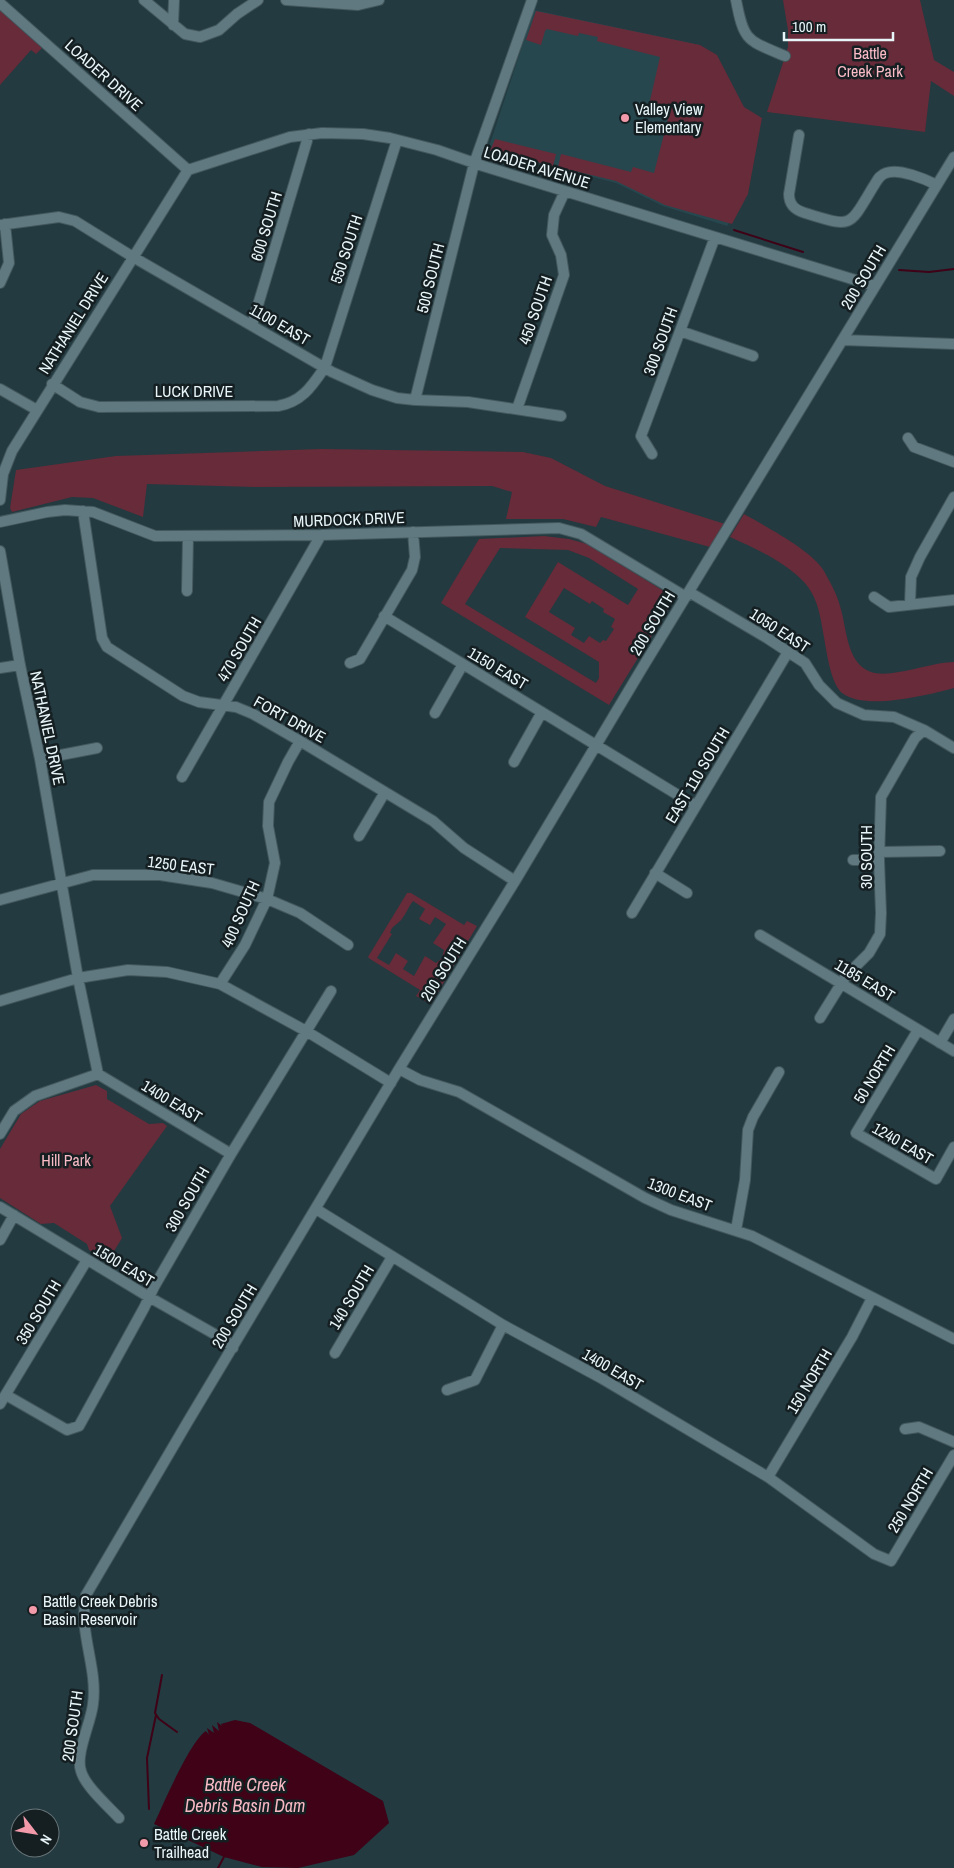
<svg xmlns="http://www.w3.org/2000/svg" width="954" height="1868" font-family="'Archivo Narrow',sans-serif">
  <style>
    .built { fill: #27474f }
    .green { fill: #672b39; fill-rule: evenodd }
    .water { fill: #3f0216 }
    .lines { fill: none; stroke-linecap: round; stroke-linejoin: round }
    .stream { stroke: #3f0216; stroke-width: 2 }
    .minor-casing { stroke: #43585d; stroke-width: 12 }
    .minor { stroke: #607980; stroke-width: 10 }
    .poi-dot { fill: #f39aaa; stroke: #151f22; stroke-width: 2 }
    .labels { text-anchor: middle; stroke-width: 5; stroke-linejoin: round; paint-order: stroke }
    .park-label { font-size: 16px; fill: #fabbc6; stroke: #151f22 }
    .street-label { font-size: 16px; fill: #e8f6fa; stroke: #151f22 }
    .poi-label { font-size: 16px; fill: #e8f6fa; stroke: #151f22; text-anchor: start }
    .water-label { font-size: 18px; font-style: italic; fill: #f7b9c3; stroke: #151f22 }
  </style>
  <rect width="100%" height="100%" fill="#223a40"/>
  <path class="built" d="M 534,10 L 700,45 L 744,199 L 727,226 L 663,206 L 616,183 L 488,150 Z"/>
  <path class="green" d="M 783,0 L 920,0 L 934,60 L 954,72 L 954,96 L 931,81 L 925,132 L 767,112 L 788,47 L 788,30 Z
    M 0,10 L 42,48 L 36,54 L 31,50 L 0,85 Z
    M 536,11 L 700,45 L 717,55 L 744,107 L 762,118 L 748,194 L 732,224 L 665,205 L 616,181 L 558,167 L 561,154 L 631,172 L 633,167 L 654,173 L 670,111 L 649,105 L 660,57 L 597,41 L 598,37 L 579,33 L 578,36 L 547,29 L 545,31 L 541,45 L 526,40 Z
    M 495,139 L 556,154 L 553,166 L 490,151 Z
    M 321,449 L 523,452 L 551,458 L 605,486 L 725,524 L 710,547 L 601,517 L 596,527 L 563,519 L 506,519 L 512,492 L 492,486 L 255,487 L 147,484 L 143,517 L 93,498 L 72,497 L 12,512 L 10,508 L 16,470 L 116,456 Z
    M 744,514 C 765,526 813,551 824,571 C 830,582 837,594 840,606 C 847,628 846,663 871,672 C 891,679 931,662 954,662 L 954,688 C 928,695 865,711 842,693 C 830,683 826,647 823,632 C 820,614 817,596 804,582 C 784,561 756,549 730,537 Z
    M 544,536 L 569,539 L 587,544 L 675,598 L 609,705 L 441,603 L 479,539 ZM 500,548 L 568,550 L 589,558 L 638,589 L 628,605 L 558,562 L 525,617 L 599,662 L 599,678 L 596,683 L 465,604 ZM 564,588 L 590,604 L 592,601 L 604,609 L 603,612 L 615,619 L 611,627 L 614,629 L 606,641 L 603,640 L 600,643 L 589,636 L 584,643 L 571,635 L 575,628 L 549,612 Z
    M 407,893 L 411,893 L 464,925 L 467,921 L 477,926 L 431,1004 L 416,996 L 420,990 L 370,959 L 368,957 ZM 413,901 L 425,909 L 419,919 L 430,925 L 435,917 L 446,924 L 433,943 L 444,950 L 442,958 L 436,963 L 425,956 L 414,976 L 403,969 L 408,961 L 396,953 L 389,965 L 377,958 L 392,934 L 390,933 C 392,926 394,927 399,922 C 405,917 408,907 413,901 Z
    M 96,1085 L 107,1091 L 107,1099 L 149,1124 L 163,1123 L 167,1126 L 110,1206 L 122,1238 L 108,1261 L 89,1250 L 87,1244 L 54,1223 L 41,1224 L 0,1198 L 0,1149 L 21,1114 L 40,1101 Z"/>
  <path class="water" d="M 235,1720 L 250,1723 L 383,1801 L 389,1823 L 354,1855 L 298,1868 L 262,1867 L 224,1857 L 154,1824 C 163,1805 190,1741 206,1731 L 209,1735 L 207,1728 L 214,1733 L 212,1725 L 219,1731 L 217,1722 L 222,1726 L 221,1724 Z"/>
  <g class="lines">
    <path class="stream" d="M 734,230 L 803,252
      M 899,270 L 929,272 L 954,269
      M 162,1675 L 155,1713 L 159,1719 L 177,1732
      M 149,1809 L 147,1758 L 156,1715
      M 218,1868 L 225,1855"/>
    <defs>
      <path id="minor" d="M 144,0 L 185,34 L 200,37 L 219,30 L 237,14 L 258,0
        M 286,0 L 358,5 L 379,0
        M 736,0 C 744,42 747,40 785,56
        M 0,3 L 188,170
        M 173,25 L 174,0
        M 799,135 L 789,194 C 789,205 795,210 805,213 C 852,227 848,229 873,187 C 877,181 879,175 886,173 C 899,168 925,179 937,185
        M 188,170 L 290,137 L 322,133 L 363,134 L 390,138 L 437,150 L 483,166 L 875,286
        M 0,225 L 59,217 L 75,221 L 133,257 L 332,372 L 372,390 L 397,398 L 415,400 L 468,402 L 561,416
        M 0,283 L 9,263 L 5,224
        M 252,325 L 309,134
        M 680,331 L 753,356
        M 843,340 L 954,344
        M 52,384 L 80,402 L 99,407 L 278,406 C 302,402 312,386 325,367 L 397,140
        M 0,389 L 37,410
        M 415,400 L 474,164 L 532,0
        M 517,409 L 564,275 L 561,255 L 552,235 L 554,215 L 565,191
        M 908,438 L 914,447 L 954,462
        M 652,454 L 641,436 L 715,237
        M 0,500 L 3,474 L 12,451 L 188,170
        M 83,511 L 102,638 L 107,647 L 183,696 L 199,702 L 236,707 L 253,714 L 300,741 L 433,821 L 464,848 L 515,881
        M 0,522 L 47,512 L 65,510 L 93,512 L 155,536 L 321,535 L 559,528 L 581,534 L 686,597
        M 0,551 L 20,665 L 40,759 L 78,978 L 98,1074
        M 187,591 L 188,537
        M 689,592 L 767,638 L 805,663 L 819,685 L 837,703 L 864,715 L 894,717 L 924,730 L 954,748
        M 874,597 L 889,607 L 954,600
        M 910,604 L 911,577 L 920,557 L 954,497
        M 384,616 L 696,806
        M 350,663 L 360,659 L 412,570 L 415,557 L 413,532
        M 0,668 L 20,665
        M 435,713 L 463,664
        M 40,759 L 97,748
        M 514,762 L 542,712
        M 182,777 L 321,535
        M 359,836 L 385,792
        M 879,852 L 940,851
        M 853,860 L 879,860
        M 655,873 L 687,893
        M 0,900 L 93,875 L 160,875 L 212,883 L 267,899 L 300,913 L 348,945
        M 632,913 L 788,652
        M 760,935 L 954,1051
        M 220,984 L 245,945 L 267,899 L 275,863 L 268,826 L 269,802 L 288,762 L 300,741
        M 0,1001 L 78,978 L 128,970 L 167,972 L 220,984 L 306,1031 L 391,1083
        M 820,1018 L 846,976 L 869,953 L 880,934 L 881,913 L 879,860 L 881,797 L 915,738 L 924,730
        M 918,1030 L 856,1133 L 936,1179 L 954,1147
        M 940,1043 L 954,1019
        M 399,1069 L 420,1080 L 459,1092 L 645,1198 L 671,1210 L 752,1236 L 954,1339
        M 98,1074 L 231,1154
        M 0,1134 L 14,1111 L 35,1096 L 98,1074
        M 0,1207 L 149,1297 L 225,1340 L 233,1348
        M 316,1209 L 503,1325 L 601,1378 L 768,1477 L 874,1554 L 891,1561 L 954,1455
        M 736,1230 L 745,1180 L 748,1130 L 753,1117 L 779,1072
        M 0,1240 L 14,1215
        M 335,1353 L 392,1257
        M 447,1390 L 475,1380 L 503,1325
        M 6,1395 L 67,1430 L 79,1426 L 144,1308 L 154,1287 L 231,1154 L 331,991
        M 0,1404 L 87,1260
        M 905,1429 L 919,1427 L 954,1442
        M 768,1477 L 852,1337 L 872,1298
        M 119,1818 C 108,1806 85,1786 81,1771 C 75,1754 91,1723 93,1704 C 98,1667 78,1632 86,1595 L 187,1423 L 399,1069 L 515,881 L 641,670 L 954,157"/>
    </defs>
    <use href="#minor" class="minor-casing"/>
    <use href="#minor" class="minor"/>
  </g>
  <g class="poi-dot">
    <circle cx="625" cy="118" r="5"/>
    <circle cx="33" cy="1610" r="5"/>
    <circle cx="144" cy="1843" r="5"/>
  </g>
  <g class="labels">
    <g class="park-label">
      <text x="870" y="59">Battle<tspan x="870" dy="18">Creek Park</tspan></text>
      <text x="66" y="1166">Hill Park</text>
    </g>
    <g class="street-label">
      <text transform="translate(104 75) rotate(42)" y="6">LOADER DRIVE</text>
      <text transform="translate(537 167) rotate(17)" y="6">LOADER AVENUE</text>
      <text transform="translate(266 226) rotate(-73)" y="6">600 SOUTH</text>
      <text transform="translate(346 249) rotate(-72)" y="6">550 SOUTH</text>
      <text transform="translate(863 277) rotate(-59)" y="6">200 SOUTH</text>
      <text transform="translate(430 278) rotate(-76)" y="6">500 SOUTH</text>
      <text transform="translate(535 310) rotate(-71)" y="6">450 SOUTH</text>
      <text transform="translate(73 323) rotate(-58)" y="6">NATHANIEL DRIVE</text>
      <text transform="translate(280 324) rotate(30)" y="6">1100 EAST</text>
      <text transform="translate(660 341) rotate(-70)" y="6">300 SOUTH</text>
      <text x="194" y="397">LUCK DRIVE</text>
      <text transform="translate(349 519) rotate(-2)" y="6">MURDOCK DRIVE</text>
      <text transform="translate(652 623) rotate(-59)" y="6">200 SOUTH</text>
      <text transform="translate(780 630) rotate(33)" y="6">1050 EAST</text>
      <text transform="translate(239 649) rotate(-60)" y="6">470 SOUTH</text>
      <text transform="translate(498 668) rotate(31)" y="6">1150 EAST</text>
      <text transform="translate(290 719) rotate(29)" y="6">FORT DRIVE</text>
      <text transform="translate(48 728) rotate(78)" y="6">NATHANIEL DRIVE</text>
      <text transform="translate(697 775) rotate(-59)" y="6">EAST 110 SOUTH</text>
      <text transform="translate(866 857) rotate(-90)" y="6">30 SOUTH</text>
      <text transform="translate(181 865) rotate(7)" y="6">1250 EAST</text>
      <text transform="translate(240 914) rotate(-66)" y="6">400 SOUTH</text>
      <text transform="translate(443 969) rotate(-58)" y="6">200 SOUTH</text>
      <text transform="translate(865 980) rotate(31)" y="6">1185 EAST</text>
      <text transform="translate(874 1074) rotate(-59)" y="6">50 NORTH</text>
      <text transform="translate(172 1101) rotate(31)" y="6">1400 EAST</text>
      <text transform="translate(903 1143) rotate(30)" y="6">1240 EAST</text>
      <text transform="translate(680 1194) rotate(21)" y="6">1300 EAST</text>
      <text transform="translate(187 1199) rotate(-60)" y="6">300 SOUTH</text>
      <text transform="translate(124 1265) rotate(31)" y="6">1500 EAST</text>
      <text transform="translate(351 1297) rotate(-59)" y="6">140 SOUTH</text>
      <text transform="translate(38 1312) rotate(-59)" y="6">350 SOUTH</text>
      <text transform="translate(234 1316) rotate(-59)" y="6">200 SOUTH</text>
      <text transform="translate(613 1369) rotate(30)" y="6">1400 EAST</text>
      <text transform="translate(809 1381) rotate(-59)" y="6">150 NORTH</text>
      <text transform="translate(910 1500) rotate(-59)" y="6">250 NORTH</text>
      <text transform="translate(72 1726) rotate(-82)" y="6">200 SOUTH</text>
    </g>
    <g class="poi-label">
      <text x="635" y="115">Valley View<tspan x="635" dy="18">Elementary</tspan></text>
      <text x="43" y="1607">Battle Creek Debris<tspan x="43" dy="18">Basin Reservoir</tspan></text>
      <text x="154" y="1840">Battle Creek<tspan x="154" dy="18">Trailhead</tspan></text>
    </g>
    <g class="water-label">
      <text x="245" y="1791">Battle Creek<tspan x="245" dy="21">Debris Basin Dam</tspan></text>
    </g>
  </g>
  <g transform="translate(35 1833) rotate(121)"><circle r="24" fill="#151f22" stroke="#697578"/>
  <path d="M0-4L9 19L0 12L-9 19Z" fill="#f39aaa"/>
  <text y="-8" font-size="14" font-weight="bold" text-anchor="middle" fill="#e8f6fa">N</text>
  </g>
  <path d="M784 32v8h109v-8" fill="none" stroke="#e8f6fa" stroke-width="2.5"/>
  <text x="792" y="32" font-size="15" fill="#e8f6fa" stroke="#151f22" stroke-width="4" paint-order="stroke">100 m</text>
</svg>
